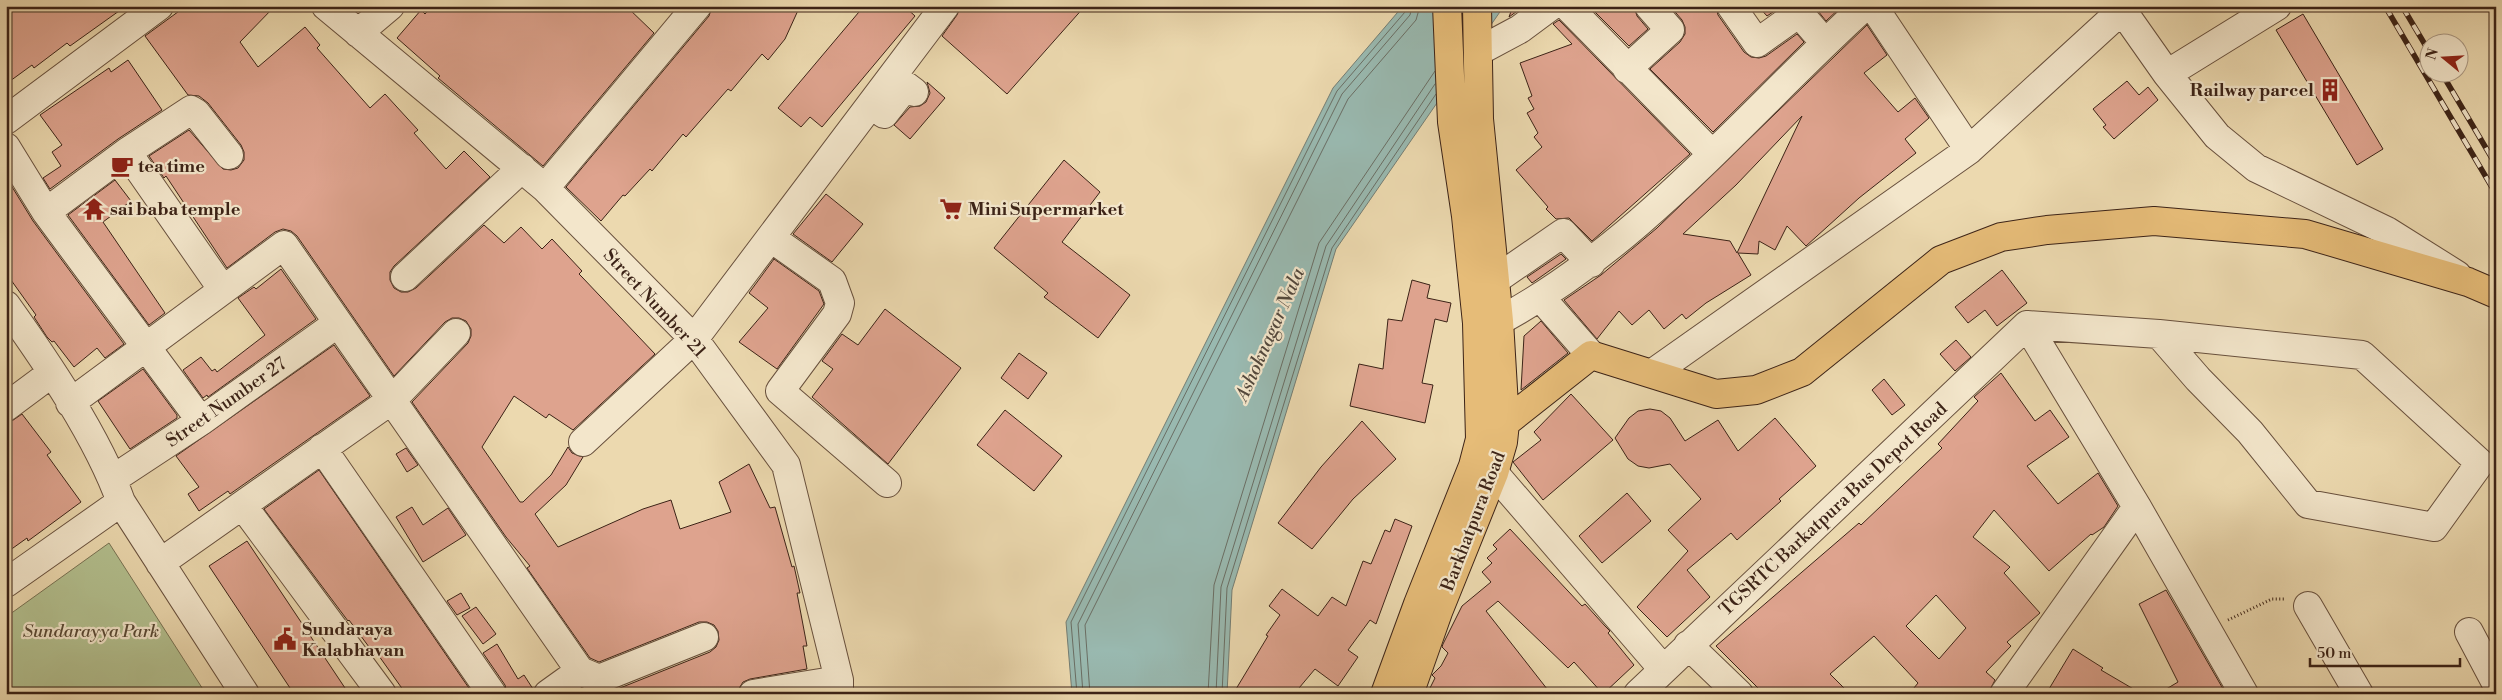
<svg xmlns="http://www.w3.org/2000/svg" width="2502" height="700" font-family="'Libre Bodoni',serif">
  <style>
    .green { fill: #b3c08f; stroke: #787253 }
    .water { fill: #99b9b0; stroke: #747d73 }
    .lines { fill: none; stroke-linecap: round; stroke-linejoin: round }
    .shore { stroke: #6a6e64; stroke-width: 1 }
    .building { fill: #dea38e; stroke: #3c2317; fill-rule: evenodd }
    .minor-casing { stroke: #68503d; stroke-width: 30 }
    .major-casing { stroke: #3c2317; stroke-width: 30 }
    .path { stroke: #3c2317; stroke-width: 3; stroke-dasharray: 1 2.5; stroke-linecap: butt }
    .minor { stroke: #f3e6cb; stroke-width: 28 }
    .major { stroke: #e6bc78; stroke-width: 28 }
    .rail-casing { stroke: #3c2317; stroke-width: 5.5 }
    .rail { stroke: #f3e6cb; stroke-width: 4; stroke-dasharray: 11; stroke-linecap: butt }
    .labels { text-anchor: middle; stroke-width: 4.5; stroke-linejoin: round; paint-order: stroke }
    .poi-label { font-size: 18px; font-weight: bold; fill: #3c2317; stroke: #f3e6cb; text-anchor: start }
    .street-label { font-size: 18px; fill: #3c2317; stroke: #f3e6cb }
    .park-label { font-size: 18px; font-style: italic; fill: #5a4a35; stroke: #f3e6cb }
    .water-label { font-size: 19px; font-style: italic; fill: #53483d; stroke: #f3e6cb }
  </style>
  <rect width="100%" height="100%" fill="#ecd9af"/>
  <filter id="stains"><feTurbulence type="fractalNoise" baseFrequency=".004" numOctaves="4"/><feColorMatrix values="0 0 0 0 .2 0 0 0 0 .09 0 0 0 0 .02 0 0 0 .5 -.17"/></filter>
  <radialGradient id="worn" r=".72"><stop offset=".6" stop-color="#630" stop-opacity="0"/><stop offset="1" stop-color="#630" stop-opacity=".3"/></radialGradient>
  <path class="green" d="M 109,543 L 206,694 L 6,694 L 6,617 Z"/>
  <path class="water" d="M 1403,6 L 1504,6 L 1336,249 L 1232,590 L 1227,694 L 1072,694 L 1066,622 L 1333,88 Z"/>
  <g class="lines">
    <path class="shore" d="M 1077,694 L 1071,622 L 1337,91 L 1405,12 L 1406,6
      M 1083,694 L 1078,624 L 1342,94 L 1410,15 L 1412,6
      M 1090,694 L 1085,625 L 1348,99 L 1416,20 L 1420,6
      M 1208,694 L 1214,585 L 1319,243 L 1435,71
      M 1216,694 L 1221,587 L 1326,246 L 1435,84
      M 1222,694 L 1227,588 L 1332,248 L 1436,94"/>
  </g>
  <path class="building" d="M 6,6 L 126,6 L 70,46 L 67,43 L 34,68 L 32,65 L 6,84 Z
    M 186,6 L 275,6 L 240,42 L 258,67 L 305,27 L 320,45 L 317,48 L 370,108 L 385,94 L 418,130 L 414,133 L 446,169 L 464,151 L 490,177 L 394,266 L 390,272 L 390,280 L 394,288 L 401,292 L 408,292 L 416,288 L 484,225 L 504,243 L 521,227 L 542,249 L 552,239 L 582,271 L 579,274 L 582,277 L 655,354 L 573,430 L 549,414 L 546,418 L 514,396 L 482,447 L 520,502 L 523,502 L 551,475 L 568,447 L 572,453 L 583,457 L 566,485 L 535,514 L 558,547 L 643,509 L 671,500 L 680,529 L 731,512 L 719,482 L 749,464 L 770,508 L 775,507 L 792,567 L 794,566 L 800,593 L 797,593 L 807,646 L 803,646 L 807,669 L 750,679 L 743,682 L 738,690 L 721,694 L 597,694 L 605,694 L 710,652 L 716,647 L 719,640 L 718,631 L 714,625 L 707,622 L 699,622 L 599,662 L 590,658 L 527,568 L 530,566 L 506,537 L 412,402 L 468,343 L 471,336 L 471,329 L 466,321 L 459,318 L 452,318 L 445,322 L 394,376 L 297,236 L 291,231 L 283,229 L 275,232 L 227,268 L 166,176 L 164,178 L 149,156 L 189,130 L 223,169 L 231,170 L 238,168 L 244,160 L 244,152 L 241,145 L 208,103 L 199,96 L 188,95 L 145,36 Z
    M 432,6 L 626,6 L 654,33 L 543,166 L 438,78 L 440,76 L 397,38 L 421,10 L 425,14 Z
    M 712,6 L 800,6 L 785,39 L 768,60 L 762,54 L 731,91 L 728,89 L 686,137 L 683,134 L 652,171 L 650,169 L 625,196 L 623,195 L 601,221 L 566,187 L 709,16 Z
    M 864,6 L 904,6 L 915,16 L 822,127 L 810,117 L 801,127 L 778,108 Z
    M 961,6 L 1085,6 L 1007,94 L 942,36 L 957,15 Z
    M 1513,6 L 1524,6 L 1509,17 Z
    M 1589,6 L 1634,6 L 1637,16 L 1648,29 L 1629,46 Z
    M 1670,6 L 1716,6 L 1718,15 L 1744,52 L 1751,57 L 1759,58 L 1766,56 L 1797,34 L 1804,42 L 1713,132 L 1650,69 L 1680,42 L 1685,34 L 1685,27 L 1682,20 Z
    M 1758,6 L 1782,6 L 1767,16 Z
    M 1814,6 L 1842,6 L 1826,21 Z
    M 2303,14 L 2383,149 L 2357,165 L 2276,30 Z
    M 1559,20 L 1690,154 L 1592,241 L 1569,218 L 1556,219 L 1546,209 L 1548,207 L 1516,170 L 1542,147 L 1534,137 L 1538,133 L 1527,113 L 1534,109 L 1528,98 L 1532,96 L 1520,63 L 1572,44 L 1553,24 Z
    M 1867,25 L 1887,55 L 1864,73 L 1898,112 L 1915,98 L 1929,118 L 1905,139 L 1916,153 L 1859,198 L 1806,246 L 1787,226 L 1775,250 L 1759,241 L 1758,254 L 1738,253 L 1751,275 L 1706,303 L 1686,319 L 1682,314 L 1664,329 L 1649,310 L 1632,325 L 1619,311 L 1597,339 L 1564,300 L 1601,275 L 1657,228 ZM 1802,116 L 1737,253 L 1730,241 L 1683,234 L 1736,185 Z
    M 128,60 L 162,110 L 118,139 L 50,189 L 43,178 L 61,166 L 52,152 L 62,145 L 40,115 L 109,68 L 111,72 Z
    M 2127,81 L 2139,95 L 2148,87 L 2158,100 L 2114,139 L 2103,127 L 2106,125 L 2093,109 Z
    M 927,82 L 945,98 L 910,139 L 894,125 L 910,107 L 920,106 L 926,102 L 930,93 Z
    M 1064,160 L 1100,192 L 1062,242 L 1130,295 L 1098,338 L 1044,297 L 1048,293 L 994,248 Z
    M 6,177 L 33,221 L 124,344 L 105,358 L 97,348 L 74,367 L 54,341 L 52,342 L 47,337 L 34,317 L 36,315 L 6,273 Z
    M 115,180 L 131,201 L 103,222 L 165,313 L 149,325 L 68,215 Z
    M 826,194 L 863,224 L 832,262 L 793,234 Z
    M 1561,254 L 1566,259 L 1532,283 L 1527,277 Z
    M 774,259 L 819,291 L 824,304 L 777,369 L 739,342 L 768,308 L 749,293 Z
    M 281,269 L 316,319 L 208,397 L 207,395 L 203,398 L 183,370 L 201,357 L 212,371 L 215,369 L 217,372 L 265,335 L 238,298 L 254,287 L 256,289 Z
    M 2002,270 L 2027,303 L 1997,326 L 1985,310 L 1968,323 L 1955,307 Z
    M 1412,280 L 1430,285 L 1427,298 L 1451,303 L 1447,322 L 1435,319 L 1422,383 L 1433,385 L 1425,423 L 1350,406 L 1359,364 L 1383,369 L 1388,319 L 1402,321 Z
    M 885,309 L 961,368 L 888,464 L 812,397 L 833,369 L 822,361 L 842,334 L 858,345 Z
    M 1541,321 L 1568,353 L 1521,390 L 1524,336 Z
    M 1956,340 L 1971,357 L 1955,371 L 1940,354 Z
    M 334,345 L 370,396 L 230,494 L 228,491 L 199,511 L 188,494 L 199,487 L 176,456 Z
    M 1019,353 L 1047,373 L 1028,399 L 1001,378 Z
    M 143,369 L 177,415 L 177,418 L 130,449 L 98,401 Z
    M 2001,373 L 2035,421 L 2050,410 L 2069,437 L 2027,466 L 2058,504 L 2098,473 L 2118,506 L 2104,527 L 2092,535 L 2091,534 L 2049,571 L 1994,510 L 1973,537 L 2010,567 L 2004,573 L 2040,613 L 2007,642 L 2011,646 L 1986,672 L 1995,680 L 1989,692 L 1987,694 L 1909,694 L 1918,683 L 1874,636 L 1830,674 L 1850,694 L 1764,694 L 1716,646 L 1859,523 L 1861,525 L 1942,448 L 1938,444 L 1978,401 L 1974,397 ZM 1936,595 L 1966,628 L 1939,659 L 1906,626 Z
    M 1884,379 L 1905,405 L 1892,415 L 1872,390 Z
    M 1571,394 L 1613,440 L 1543,500 L 1513,462 L 1541,440 L 1534,432 Z
    M 1650,409 L 1661,411 L 1670,418 L 1685,441 L 1718,420 L 1738,451 L 1775,418 L 1816,466 L 1779,499 L 1781,501 L 1737,540 L 1731,533 L 1687,570 L 1710,597 L 1667,637 L 1637,607 L 1688,551 L 1668,530 L 1701,499 L 1670,464 L 1649,468 L 1638,466 L 1628,459 L 1615,438 L 1629,418 L 1638,411 Z
    M 1005,410 L 1062,456 L 1034,491 L 977,445 Z
    M 22,414 L 51,452 L 47,455 L 81,502 L 28,541 L 27,538 L 6,553 L 6,425 Z
    M 1362,421 L 1396,459 L 1353,499 L 1312,549 L 1278,523 L 1321,467 Z
    M 406,448 L 418,465 L 407,472 L 396,454 Z
    M 319,470 L 473,694 L 406,694 L 374,649 L 372,651 L 349,620 L 348,621 L 264,509 Z
    M 1627,493 L 1651,521 L 1602,563 L 1579,536 Z
    M 412,507 L 423,525 L 448,508 L 466,535 L 423,562 L 396,517 Z
    M 1395,519 L 1412,526 L 1376,624 L 1370,620 L 1348,650 L 1358,657 L 1338,686 L 1315,669 L 1294,694 L 1233,694 L 1268,636 L 1266,635 L 1280,615 L 1269,606 L 1282,589 L 1318,616 L 1332,597 L 1346,606 L 1363,561 L 1371,564 L 1385,530 L 1390,532 Z
    M 1510,529 L 1582,606 L 1585,604 L 1605,626 L 1610,631 L 1608,633 L 1634,665 L 1603,694 L 1574,662 L 1568,668 L 1498,601 L 1486,611 L 1551,694 L 1427,694 L 1435,678 L 1432,675 L 1441,666 L 1448,653 L 1442,647 L 1443,644 L 1462,606 L 1491,582 L 1482,572 L 1492,563 L 1487,558 L 1497,549 L 1493,545 Z
    M 247,541 L 349,694 L 294,694 L 209,566 Z
    M 2166,590 L 2226,694 L 2158,694 L 2178,682 L 2139,604 Z
    M 461,593 L 470,608 L 457,615 L 447,601 Z
    M 476,607 L 496,634 L 483,644 L 462,616 Z
    M 497,644 L 518,679 L 524,675 L 533,689 L 533,694 L 507,694 L 505,685 L 483,653 Z
    M 2073,649 L 2103,668 L 2101,670 L 2142,694 L 2046,694 Z"/>
  <g class="lines">
    <defs>
      <path id="minor" d="M 326,6 L 545,188 L 694,339 L 786,465 L 839,680 L 839,694
        M 1567,6 L 1712,154
        M 1731,6 L 1757,43 L 1799,13 L 1825,43
        M 1873,6 L 1969,150
        M 358,33 L 390,6
        M 1479,51 L 1520,29 L 1551,6
        M 1627,69 L 1670,30 L 1649,6
        M 2167,74 L 2277,6
        M 884,114 L 906,86 L 914,92
        M 6,120 L 159,6
        M 6,147 L 46,212 L 201,421
        M 127,152 L 223,290
        M 545,188 L 697,6
        M 46,212 L 127,152 L 191,110 L 196,113 L 229,155
        M 771,238 L 832,281 L 840,303 L 837,314 L 780,391 L 887,483
        M 405,277 L 522,168
        M 1495,280 L 1563,233 L 1591,263
        M 1541,298 L 1591,355
        M 6,305 C 46,361 98,437 121,502 L 245,694
        M 1499,321 C 1642,244 1746,114 1865,6
        M 2027,325 L 2159,334 L 2362,355 L 2480,463 L 2434,527 L 2308,504 L 2250,432 L 2198,379 L 2159,334
        M 2027,325 L 2137,507 L 2244,694
        M 1653,373 L 1969,150 L 2122,10 L 2167,74 L 2217,136 L 2256,168 L 2387,231 L 2457,275
        M 70,403 L 284,245 L 580,671 L 599,679 L 704,637
        M 6,407 L 41,381
        M 583,442 L 694,339 L 945,6
        M 322,448 L 492,694
        M 1494,473 L 1663,669
        M 113,479 L 201,421 L 338,323
        M 243,506 L 382,694
        M 160,563 L 393,399 L 456,333
        M 6,583 L 121,502
        M 2308,606 L 2359,694
        M 2469,632 L 2496,683
        M 1688,645 L 1739,694
        M 548,694 L 580,671
        M 753,694 L 839,680
        M 1638,694 L 2027,325
        M 2004,694 L 2137,507"/>
      <path id="major" d="M 1505,423 L 1591,355 L 1716,394 L 1756,390 L 1802,372 L 1941,260 L 2001,237 L 2047,230 L 2154,221 L 2305,234 L 2468,282 L 2496,294
        M 1385,694 L 1418,604 L 1473,466 L 1480,439 L 1477,323 L 1466,216 L 1452,122 L 1447,6
        M 1409,694 L 1438,612 L 1494,473 L 1503,442 L 1505,423 L 1499,321 L 1479,119 L 1477,6"/>
    </defs>
    <use href="#minor" class="minor-casing"/>
    <use href="#major" class="major-casing"/>
    <path class="path" d="M 2228,620 L 2272,599 L 2286,599"/>
    <use href="#minor" class="minor"/>
    <use href="#major" class="major"/>
    <defs>
      <path id="rail" d="M 2385,6 L 2496,194
        M 2402,6 L 2430,53
        M 2441,72 L 2496,165"/>
    </defs>
    <use href="#rail" class="rail-casing"/>
    <use href="#rail" class="rail"/>
  </g>
  <defs>
    <symbol id="building-bare" viewBox="-9 -9 18 18"><path d="M-4-6H4V6H1V3H-1V6H-4ZM-2.5-4.3h1.7v1.8h-1.7ZM.8-4.3h1.7v1.8H.8ZM-2.5-1h1.7V.8h-1.7ZM.8-1h1.7V.8H.8Z" fill="#8f2418" stroke="#f3e6cb" stroke-width="2.5" paint-order="stroke"/></symbol>
    <symbol id="cafe-bare" viewBox="-9 -9 18 18"><path d="M-5.5-4.5H6V0H3Q3 3.5 0 3.5H-2.5Q-5.5 3.5-5.5 0ZM3-3.2v2h1.7v-2ZM-6 4.5H4V6H-6Z" fill="#8f2418" stroke="#f3e6cb" stroke-width="2.5" paint-order="stroke"/></symbol>
    <symbol id="temple-bare" viewBox="-9 -9 18 18"><path d="M0-6L5-2H3V0L6.5 2.5H4V6H1.5V3h-3V6H-4V2.5H-6.5L-3 0V-2H-5Z" fill="#8f2418" stroke="#f3e6cb" stroke-width="2.5" paint-order="stroke"/></symbol>
    <symbol id="supermarket-bare" viewBox="-9 -9 18 18"><path d="M-6-5.5h2.5l.6 2H6L4.5 2H-2.5L-4.4-4H-6ZM-1.5 3.2a1.3 1.3 0 1 0 .1 0ZM3 3.2a1.3 1.3 0 1 0 .1 0Z" fill="#8f2418" stroke="#f3e6cb" stroke-width="2.5" paint-order="stroke"/></symbol>
    <symbol id="civic-bare" viewBox="-9 -9 18 18"><path d="M-.6-6.5H3V-4.5H.6V-3L4-1V1h2V6H-6V1h2V-1L-.6-3ZM-1.2 2.5V6h2.4V2.5Z" fill="#8f2418" stroke="#f3e6cb" stroke-width="2.5" paint-order="stroke"/></symbol>
  </defs>
  <g fill-rule="evenodd">
    <use href="#building-bare" x="2314" y="74" width="32" height="32"/>
    <use href="#cafe-bare" x="106" y="150" width="32" height="32"/>
    <use href="#temple-bare" x="78" y="193" width="32" height="32"/>
    <use href="#supermarket-bare" x="935" y="193" width="32" height="32"/>
    <use href="#civic-bare" x="269" y="623" width="32" height="32"/>
  </g>
  <g class="labels">
    <g class="poi-label">
      <text x="2314" y="96" text-anchor="end">Railway parcel</text>
      <text x="138" y="172">tea time</text>
      <text x="110" y="215">sai baba temple</text>
      <text x="968" y="215">Mini Supermarket</text>
      <text x="302" y="635">Sundaraya<tspan x="302" dy="21">Kalabhavan</tspan></text>
    </g>
    <g class="street-label">
      <text transform="translate(655 303) rotate(47)" y="6">Street Number 21</text>
      <text transform="translate(226 402) rotate(-35)" y="6">Street Number 27</text>
      <text transform="translate(1833 509) rotate(-43)" y="6">TGSRTC Barkatpura Bus Depot Road</text>
      <text transform="translate(1473 521) rotate(-69)" y="6">Barkhatpura Road</text>
    </g>
    <g class="park-label">
      <text x="91" y="637">Sundarayya Park</text>
    </g>
    <g class="water-label">
      <text transform="translate(1269 334) rotate(-66)" y="7">Ashoknagar Nala</text>
    </g>
  </g>
  <rect width="2502" height="700" fill="none" stroke="#ecd9af" stroke-width="25"/>
  <rect x="8" y="8" width="2487" height="685" fill="none" stroke="#3c2317" stroke-width="2.5"/>
  <rect x="12" y="12" width="2477" height="675" fill="none" stroke="#3c2317"/>
  <g transform="translate(2444 58) rotate(288)"><circle r="24" fill="#f3e6cb" stroke="#aa9883"/>
  <path d="M0-4L9 19L0 12L-9 19Z" fill="#8f2418"/>
  <text y="-8" font-size="14" font-weight="bold" text-anchor="middle" fill="#3c2317">N</text>
  </g>
  <path d="M2310 658v8h150v-8" fill="none" stroke="#3c2317" stroke-width="2.5"/>
  <text x="2317" y="658" font-size="15" fill="#3c2317" stroke="#f3e6cb" stroke-width="4" paint-order="stroke">50 m</text>
  <rect width="100%" height="100%" filter="url(#stains)"/>
  <rect width="100%" height="100%" fill="url(#worn)"/>
</svg>
